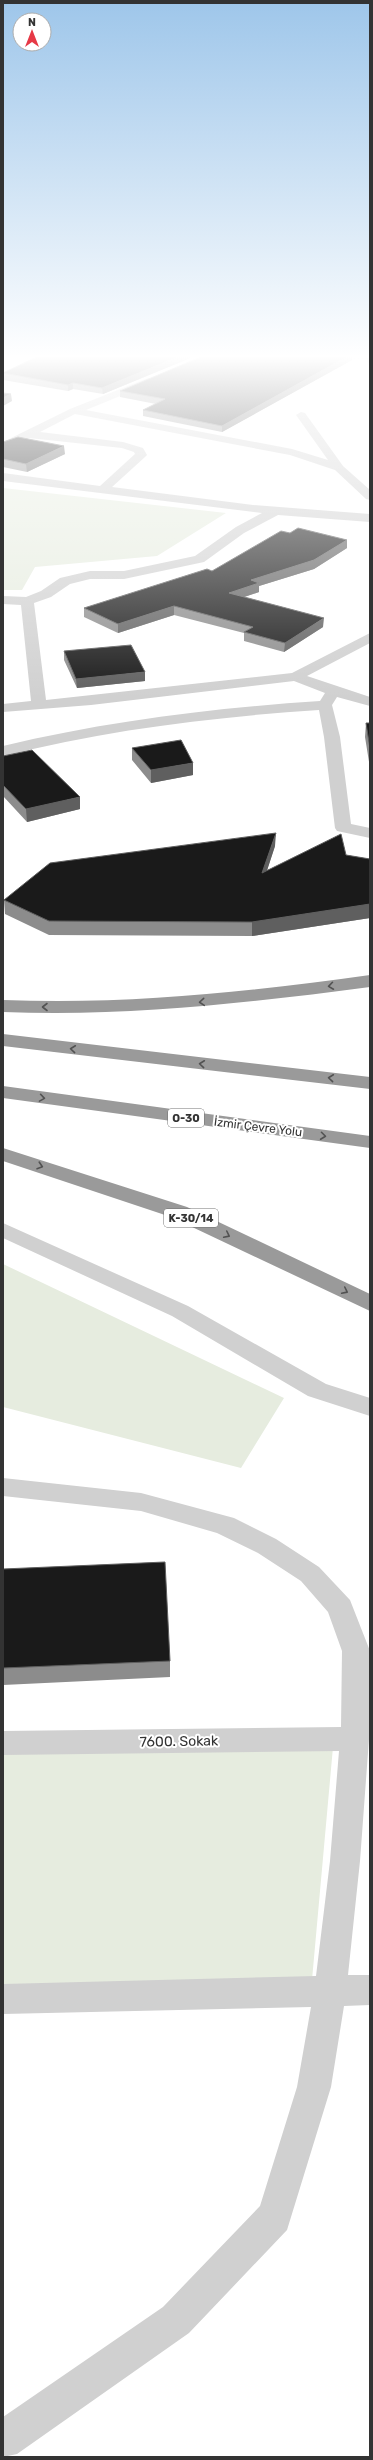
<svg xmlns="http://www.w3.org/2000/svg" width="373" height="2460" font-family="Rubik,sans-serif">
  <style>
    .green { fill: #e6ecdf }
    .lines { fill: none; stroke-linecap: round; stroke-linejoin: round }
    .minor { fill: #d0d0d0; fill-rule: evenodd }
    .motorway { fill: #9a9a9a; fill-rule: evenodd }
    .wall { fill: #8c8c8c }
    .shaded-wall { fill: #5f5f5f }
    .building { fill: #1a1a1a; stroke: #5f5f5f }
    .oneway { stroke: #525252 }
    .labels { text-anchor: middle; stroke-width: 4; stroke-linejoin: round; paint-order: stroke }
    .shield { fill: #fff; stroke: #707070; stroke-width: 1 }
    .shield-label { font-size: 11px; font-weight: bold; fill: #333 }
    .street-label { font-size: 12px; fill: #333; stroke: #fff }
    .near-street-label { font-size: 14px; fill: #333; stroke: #fff }
  </style>
  <rect width="100%" height="100%" fill="#fff"/>
  <path class="green" d="M 3,488 L 226,513 L 157,556 L 35,567 L 22,590 L 3,590 Z
    M 3,1264 L 284,1398 L 241,1468 L 3,1407 Z
    M 333,1747 L 310,2002 L 3,2009 L 3,1753 Z"/>
  <g class="lines">
    <path class="minor" d="M 257,354 L 370,354 L 370,358 L 299,360 L 262,357 Z
      M 148,378 L 153,381 L 152,383 L 86,410 L 292,449 L 328,460 L 296,415 L 301,412 L 305,413 L 343,466 L 370,490 L 370,500 L 366,499 L 335,470 L 290,455 L 75,414 L 40,432 L 123,442 L 143,448 L 147,455 L 145,457 L 112,487 L 253,505 L 370,514 L 370,522 L 278,515 L 244,533 L 204,562 L 124,579 L 90,579 L 70,584 L 51,597 L 34,603 L 46,700 L 292,673 L 370,633 L 370,643 L 307,676 L 370,697 L 370,706 L 337,697 L 332,705 L 340,737 L 351,824 L 370,828 L 370,838 L 337,831 L 335,828 L 324,737 L 319,710 C 213,717 106,730 3,756 L 3,746 C 107,721 214,708 320,701 L 325,693 L 294,681 L 91,705 L 3,712 L 3,704 L 31,701 L 21,605 L 3,604 L 3,596 L 26,597 L 41,591 L 60,578 L 90,571 L 124,571 L 195,556 L 236,527 L 262,513 L 3,481 L 3,473 L 100,486 L 135,454 L 134,452 L 122,448 L 29,438 L 3,449 L 3,442 L 70,409 Z
      M 3,1223 L 188,1306 L 326,1384 L 370,1398 L 370,1416 L 308,1396 L 172,1316 L 3,1238 Z
      M 3,1478 L 141,1493 L 234,1518 L 276,1539 L 319,1567 L 350,1600 L 370,1651 L 369,1739 L 360,1861 L 348,1975 L 370,1975 L 370,2005 L 344,2006 L 331,2087 L 287,2230 L 189,2333 L 17,2454 L 3,2457 L 3,2417 L 163,2307 L 260,2206 L 297,2087 L 311,2007 L 3,2014 L 3,1984 L 316,1976 L 330,1861 L 339,1751 L 3,1755 L 3,1731 L 341,1727 L 342,1651 L 328,1612 L 301,1581 L 258,1553 L 217,1533 L 141,1511 L 3,1496 Z"/>
    <path class="motorway" d="M 370,975 L 370,987 C 248,1003 127,1017 3,1012 L 3,1000 C 127,1005 248,992 370,975 Z
      M 3,1034 L 370,1077 L 370,1089 L 3,1046 Z
      M 3,1086 L 370,1136 L 370,1148 L 3,1098 Z
      M 3,1148 L 187,1207 L 370,1294 L 370,1311 L 171,1217 L 3,1161 Z"/>
  </g>
  <path class="wall" d="M 43,354 L 200,354 L 103,394 L 73,389 L 68,391 L 3,380 L 3,373 Z
    M 368,354 L 370,354 L 370,367 L 367,360 Z
    M 352,360 L 222,432 L 143,416 L 143,410 L 156,404 L 120,397 L 120,391 Z
    M 3,442 L 65,454 L 27,472 L 3,467 Z
    M 347,548 L 314,569 L 259,586 L 259,592 L 244,597 L 323,627 L 284,652 L 244,641 L 244,633 L 174,615 L 118,633 L 84,617 L 84,608 L 212,571 Z
    M 64,651 L 145,681 L 77,688 L 64,660 Z
    M 366,723 L 370,723 L 370,768 L 365,737 Z
    M 132,748 L 193,775 L 151,783 L 132,760 Z
    M 3,756 L 80,809 L 27,822 L 3,796 Z
    M 275,846 L 267,870 L 346,855 L 370,859 L 370,918 L 252,936 L 49,935 L 5,914 L 4,900 Z
    M 3,1569 L 170,1661 L 170,1677 L 3,1685 Z"/>
  <path class="shaded-wall" d="M 185,354 L 200,354 L 103,394 L 102,388 Z
    M 352,354 L 352,360 L 222,432 L 222,426 Z
    M 73,383 L 73,389 L 68,391 L 68,385 Z
    M 11,394 L 12,401 L 3,406 L 3,398 Z
    M 64,446 L 65,454 L 27,472 L 26,464 Z
    M 347,540 L 347,548 L 314,569 L 259,586 L 259,592 L 229,602 L 229,593 L 251,580 Z
    M 174,606 L 174,615 L 118,633 L 118,624 Z
    M 324,618 L 323,627 L 284,652 L 285,643 Z
    M 145,672 L 145,681 L 77,688 L 76,679 Z
    M 193,763 L 193,775 L 151,783 L 151,770 Z
    M 80,797 L 80,809 L 27,822 L 26,809 Z
    M 276,833 L 275,846 L 262,886 L 262,873 Z
    M 370,904 L 370,918 L 252,936 L 252,922 Z"/>
  <path class="building" d="M 43,354 L 185,354 L 102,388 L 73,383 L 68,385 L 3,373 Z
    M 208,354 L 285,354 L 299,355 L 352,354 L 222,426 L 143,410 L 165,399 L 120,391 Z
    M 368,354 L 370,354 L 370,360 Z
    M 3,393 L 11,394 L 3,398 Z
    M 18,437 L 64,446 L 26,464 L 3,459 L 3,442 Z
    M 298,528 L 347,540 L 314,560 L 251,580 L 259,583 L 229,593 L 324,618 L 285,643 L 244,632 L 253,627 L 174,606 L 118,624 L 84,608 L 207,569 L 212,571 L 281,531 L 290,533 Z
    M 131,645 L 145,672 L 76,679 L 64,651 Z
    M 366,723 L 370,723 L 370,749 Z
    M 181,740 L 193,763 L 151,770 L 132,748 Z
    M 32,750 L 80,797 L 26,809 L 3,785 L 3,756 Z
    M 276,833 L 262,873 L 341,834 L 346,855 L 370,859 L 370,904 L 252,922 L 49,921 L 4,900 L 50,863 Z
    M 165,1562 L 170,1661 L 3,1668 L 3,1569 Z"/>
  <defs><path id="oneway-chevron" d="M-2-3.5L2.5 0L-2 3.5" fill="none" stroke-width="1.6" stroke-linecap="round" stroke-linejoin="round"/></defs>
  <g class="oneway">
    <use href="#oneway-chevron" transform="translate(331 986) rotate(172)"/>
    <use href="#oneway-chevron" transform="translate(202 1002) rotate(175)"/>
    <use href="#oneway-chevron" transform="translate(45 1007) rotate(-180)"/>
    <use href="#oneway-chevron" transform="translate(73 1049) rotate(-174)"/>
    <use href="#oneway-chevron" transform="translate(202 1064) rotate(-174)"/>
    <use href="#oneway-chevron" transform="translate(331 1078) rotate(-174)"/>
    <use href="#oneway-chevron" transform="translate(42 1098) rotate(9)"/>
    <use href="#oneway-chevron" transform="translate(323 1136) rotate(7)"/>
    <use href="#oneway-chevron" transform="translate(40 1166) rotate(18)"/>
    <use href="#oneway-chevron" transform="translate(227 1235) rotate(26)"/>
    <use href="#oneway-chevron" transform="translate(345 1291) rotate(26)"/>
  </g>
  <linearGradient id="sky" x2="0" y2="1"><stop stop-color="#9ec6ea"/><stop offset="0.51" stop-color="#fff"/><stop offset="1" stop-color="#fff" stop-opacity="0"/></linearGradient>
  <rect width="373" height="699" fill="url(#sky)"/>
  <g class="labels">
    <g class="shield">
      <rect x="168" y="1109" width="36" height="18" rx="3"/>
      <rect x="164" y="1209" width="54" height="18" rx="3"/>
    </g>
    <g class="shield-label">
      <text x="186" y="1122">O-30</text>
      <text x="191" y="1222">K-30/14</text>
    </g>
    <g class="street-label">
      <text transform="translate(258 1127) rotate(7)" y="4">İzmir Çevre Yolu</text>
    </g>
    <g class="near-street-label">
      <text transform="translate(179 1741) rotate(-1)" y="5">7600. Sokak</text>
    </g>
  </g>
  <rect width="373" height="2460" fill="none" stroke="#333333" stroke-width="8"/>
  <g transform="translate(32 32)"><circle r="19" fill="#ffffff" stroke="#adadad"/>
  <path d="M0-3L7 15L0 10L-7 15Z" fill="#e63946"/>
  <text y="-6" font-size="11" font-weight="bold" text-anchor="middle" fill="#333333">N</text>
  </g>
</svg>
